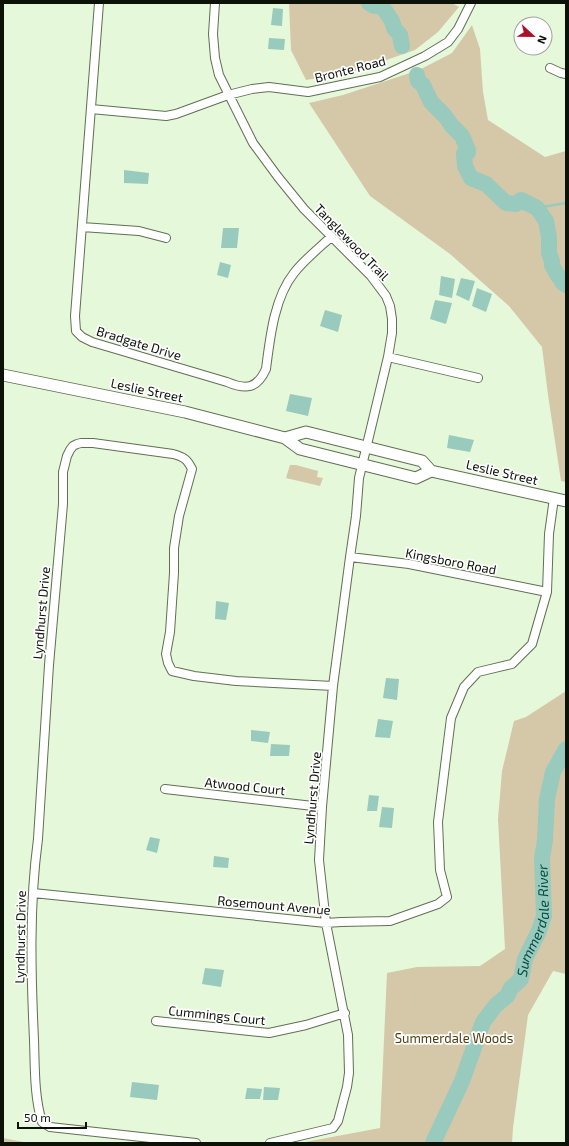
<svg xmlns="http://www.w3.org/2000/svg" width="569" height="1146" font-family="'Exo 2',sans-serif">
  <style>
    .green { fill: #d5c8a8 }
    .water { fill: #98cabd }
    .lines { fill: none; stroke-linecap: round; stroke-linejoin: round }
    .stream { stroke: #98cabd; stroke-width: 2.5 }
    .river { stroke: #98cabd; stroke-width: 16 }
    .street-casing { stroke: #606f55; stroke-width: 10 }
    .secondary-casing { stroke: #606f55; stroke-width: 13 }
    .street { stroke: #fff; stroke-width: 8 }
    .secondary { stroke: #fff; stroke-width: 11 }
    .labels { text-anchor: middle; stroke-width: 3.5; stroke-linejoin: round; paint-order: stroke }
    .street-label { font-size: 13px; fill: #0c1208; stroke: #fefefe }
    .park-label { font-size: 13px; fill: #4f3d0c; stroke: #fefefe }
    .water-label { font-size: 14px; font-style: italic; fill: #024c41; stroke: #fefefe }
  </style>
  <rect width="100%" height="100%" fill="#e6f8da"/>
  <path class="green" d="M 289,3 L 452,3 L 459,7 L 438,32 L 415,50 L 349,73 L 306,80 L 291,50 Z
    M 472,25 L 480,49 L 483,92 L 488,120 L 545,157 L 566,151 L 566,482 L 561,481 L 548,395 L 542,347 L 509,306 L 450,254 L 370,196 L 309,103 L 343,95 L 419,70 L 452,53 Z
    M 290,465 L 296,465 L 318,471 L 317,477 L 323,478 L 320,486 L 286,478 Z
    M 566,691 L 566,974 L 553,971 L 528,1015 L 513,1128 L 512,1143 L 300,1143 L 380,1128 L 387,973 L 417,967 L 480,966 L 505,949 L 498,819 L 502,771 L 514,721 L 526,717 Z
    M 3,1138 L 29,1143 L 33,1143 L 3,1143 Z"/>
  <path class="water" d="M 273,8 L 283,9 L 282,26 L 271,25 Z
    M 269,38 L 285,39 L 284,50 L 268,49 Z
    M 124,170 L 149,173 L 148,184 L 124,183 Z
    M 223,228 L 239,228 L 237,248 L 221,248 Z
    M 220,262 L 231,265 L 228,278 L 217,275 Z
    M 441,276 L 455,279 L 452,298 L 439,295 Z
    M 461,278 L 475,281 L 469,301 L 456,295 Z
    M 477,288 L 492,294 L 486,312 L 472,306 Z
    M 435,300 L 452,303 L 446,324 L 430,319 Z
    M 325,310 L 342,315 L 338,332 L 320,326 Z
    M 290,394 L 312,398 L 308,416 L 286,411 Z
    M 449,435 L 474,440 L 470,452 L 447,448 Z
    M 216,601 L 229,603 L 226,620 L 215,619 Z
    M 386,678 L 399,679 L 397,700 L 383,698 Z
    M 378,719 L 393,721 L 390,738 L 375,737 Z
    M 251,730 L 270,732 L 268,743 L 251,741 Z
    M 271,744 L 290,745 L 289,756 L 270,756 Z
    M 369,795 L 379,796 L 377,811 L 367,811 Z
    M 382,807 L 394,808 L 392,828 L 379,827 Z
    M 150,837 L 160,839 L 157,853 L 146,850 Z
    M 214,856 L 229,858 L 228,868 L 213,867 Z
    M 205,968 L 224,970 L 221,987 L 202,984 Z
    M 132,1082 L 159,1085 L 157,1100 L 130,1097 Z
    M 264,1087 L 280,1088 L 278,1100 L 263,1100 Z
    M 247,1088 L 262,1089 L 260,1099 L 245,1099 Z"/>
  <g class="lines">
    <path class="stream" d="M 537,208 L 566,203"/>
    <g class="river">
      <path d="M 369,3 L 374,6 L 382,6 L 392,21 L 394,28 L 400,35 L 402,46"/>
      <path d="M 417,75 L 418,81 L 423,85 L 431,102 L 445,116 L 452,126 L 462,136 L 468,150 L 468,152 L 464,154 L 465,166 L 471,178 L 486,184 L 506,203 L 516,204 L 521,200 L 537,208 L 546,221 L 549,237 L 549,253 L 552,261 L 552,265 L 558,276 L 562,279 L 562,282 L 566,285"/>
      <path id="s1" d="M 433,1143 L 462,1081 L 483,1022 L 496,1005 L 507,996 L 511,988 L 521,979 L 525,959 L 539,931 L 544,916 L 542,858 L 545,840 L 547,799 L 553,772 L 566,749"/>
    </g>
    <defs>
      <path id="street" d="M 99,3 L 75,316 L 76,331 L 82,337 L 92,342 L 227,382 C 246,390 257,389 266,369 C 270,338 274,298 294,273 C 304,260 319,248 331,237
        M 215,3 L 213,34 L 215,58 L 219,75 L 253,143 L 278,177 L 304,209 L 371,276 L 386,296 L 390,306 L 392,319 L 392,333 L 388,357 L 359,478 L 356,516 L 350,557 L 333,686 L 322,807 L 319,860 L 326,923 L 348,1035 L 349,1073 L 347,1087 L 338,1121 L 333,1128 L 270,1143
        M 550,68 L 561,73 L 566,74
        M 91,109 L 166,116 L 176,114 L 228,95 L 252,89 L 269,87 L 308,92 L 380,77 L 425,56 L 448,42 L 458,29 L 471,3
        M 82,227 L 139,231 L 166,238
        M 388,357 L 478,378
        M 350,557 L 409,564 L 547,592
        M 165,789 L 322,807
        M 33,893 L 326,923 L 341,922 L 390,921 L 438,904 L 447,897 L 440,870 L 438,822 L 451,718 L 464,687 L 478,672 L 512,664 L 532,644 L 547,592 L 549,534 L 554,498
        M 156,1021 L 269,1033 L 306,1025 L 345,1013
        M 196,1143 L 50,1127 L 42,1122 C 34,1096 35,1067 34,1040 C 31,974 29,906 38,839 L 49,665 L 63,504 L 63,472 L 67,456 L 70,450 L 73,446 L 77,444 L 81,443 L 93,443 L 173,454 C 184,457 187,459 192,469 L 179,516 L 174,548 L 174,573 L 170,632 L 166,654 L 168,663 L 172,671 L 194,676 L 236,681 L 333,686"/>
      <path id="secondary" d="M 3,375 L 185,412 L 285,438 L 300,449 L 416,478 L 431,471
        M 285,438 L 306,432 L 422,461 L 431,471 L 566,501"/>
    </defs>
    <use href="#street" class="street-casing"/>
    <use href="#secondary" class="secondary-casing"/>
    <use href="#street" class="street"/>
    <use href="#secondary" class="secondary"/>
  </g>
  <g class="labels">
    <g class="street-label">
      <text transform="translate(350 69) rotate(-14)" y="5">Bronte Road</text>
      <text transform="translate(352 242) rotate(46)" y="5">Tanglewood Trail</text>
      <text transform="translate(139 343) rotate(17)" y="5">Bradgate Drive</text>
      <text transform="translate(147 390) rotate(12)" y="5">Leslie Street</text>
      <text transform="translate(502 472) rotate(13)" y="5">Leslie Street</text>
      <text transform="translate(451 561) rotate(11)" y="5">Kingsboro Road</text>
      <text transform="translate(41 613) rotate(-85)" y="5">Lyndhurst Drive</text>
      <text transform="translate(245 786) rotate(6)" y="5">Atwood Court</text>
      <text transform="translate(312 798) rotate(-85)" y="5">Lyndhurst Drive</text>
      <text transform="translate(274 905) rotate(5)" y="5">Rosemount Avenue</text>
      <text transform="translate(20 937) rotate(-89)" y="5">Lyndhurst Drive</text>
      <text transform="translate(217 1015) rotate(6)" y="5">Cummings Court</text>
    </g>
    <g class="park-label">
      <text x="454" y="1043">Summerdale Woods</text>
    </g>
    <g class="water-label">
      <text dy="5" stroke="none"><textPath href="#s1" startOffset="250">Summerdale River</textPath></text>
    </g>
  </g>
  <rect width="569" height="1146" fill="none" stroke="#0c1208" stroke-width="8"/>
  <g transform="translate(533 36) rotate(112)"><circle r="19" fill="#fefefe" stroke="#9da09c"/>
  <path d="M0-3L7 15L0 10L-7 15Z" fill="#a9122c"/>
  <text y="-6" font-size="11" font-weight="bold" text-anchor="middle" fill="#0c1208">N</text>
  </g>
  <path d="M18 1122v6h68v-6" fill="none" stroke="#0c1208" stroke-width="2"/>
  <text x="24" y="1122" font-size="12" fill="#0c1208" stroke="#fefefe" stroke-width="3" paint-order="stroke">50 m</text>
</svg>
